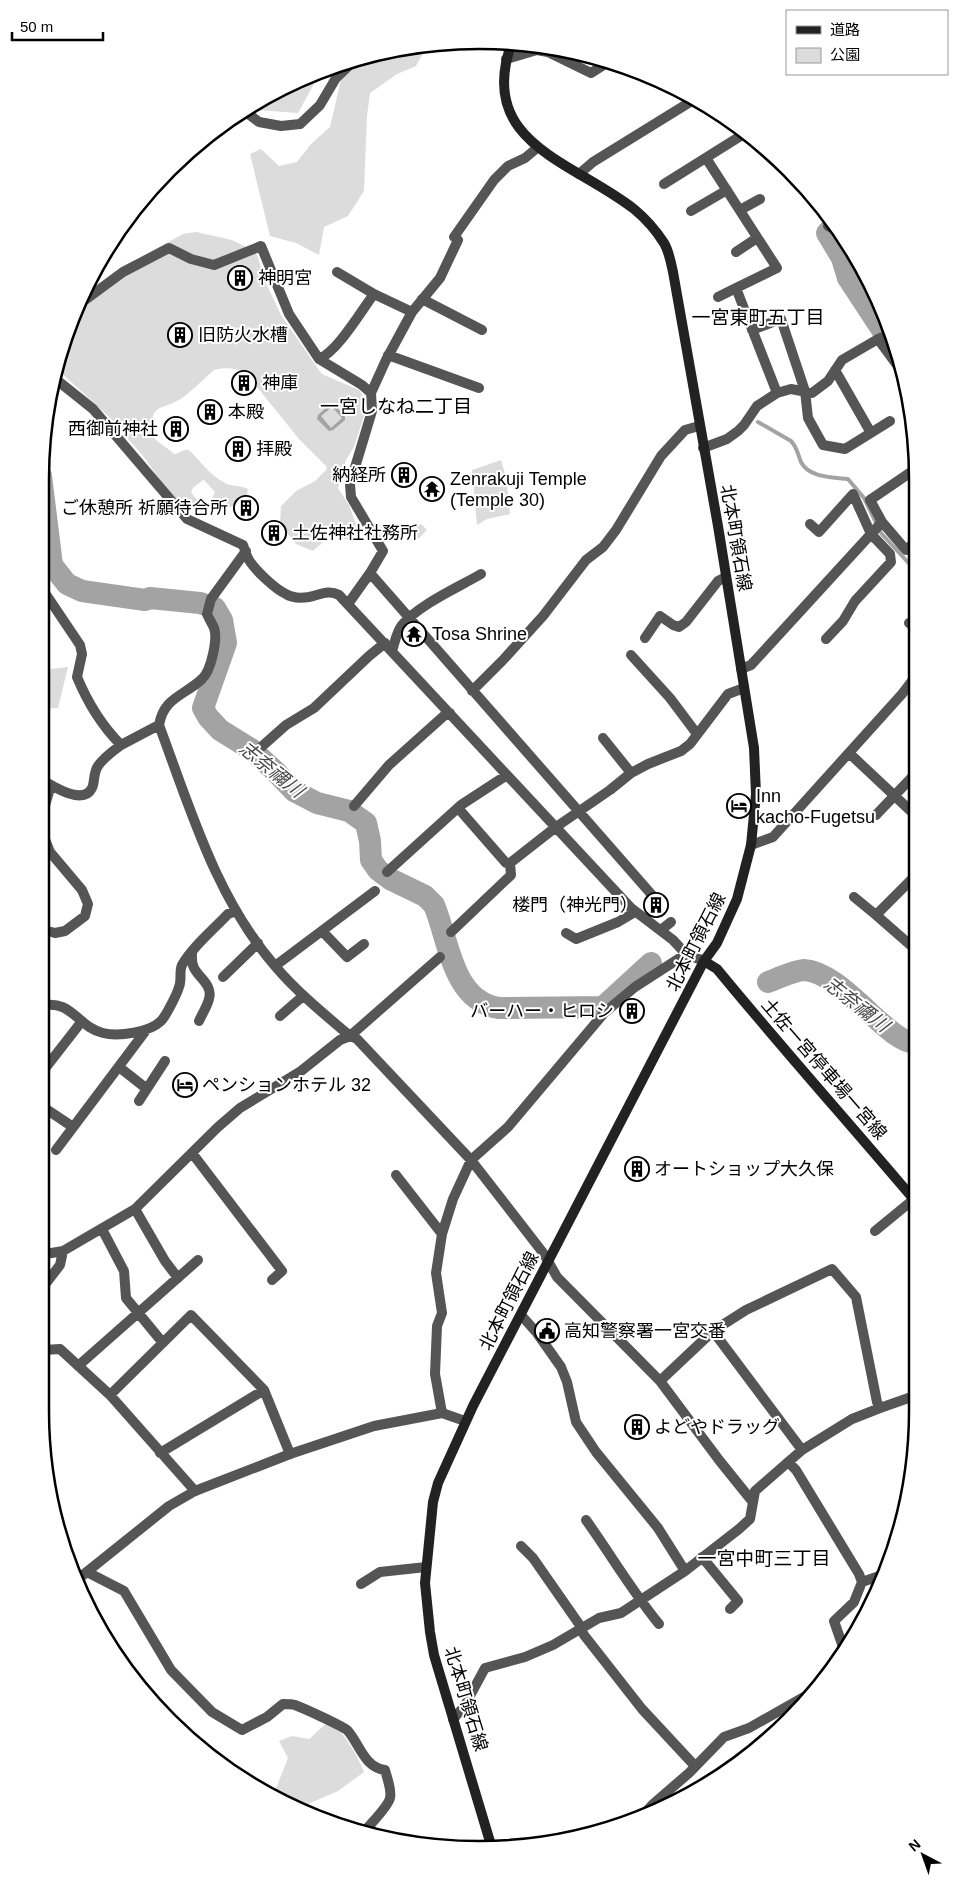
<svg xmlns="http://www.w3.org/2000/svg" width="958" height="1890" font-family="Arial,'Noto Sans JP',sans-serif">
  <style>
    .green { fill: #dcdcdc }
    .water { fill: #a3a3a3; fill-rule: evenodd }
    .lines { fill: none; stroke-linecap: round; stroke-linejoin: round }
    .stream { stroke: #a3a3a3; stroke-width: 4 }
    .river { stroke: #a3a3a3; stroke-width: 22 }
    .minor { stroke: #555; stroke-width: 10 }
    .tertiary { stroke: #555; stroke-width: 10 }
    .secondary { stroke: #222; stroke-width: 10 }
    .labels { text-anchor: middle; stroke-width: 4; stroke-linejoin: round; paint-order: stroke }
    .poi-label { font-size: 18px; fill: #000; stroke: #fff; text-anchor: start }
    .street-label { font-size: 18px; fill: #000; stroke: #fff }
    .neighbourhood-label { font-size: 19px; fill: #000; stroke: #fff }
    .water-label { font-size: 19px; font-style: italic; fill: #444; stroke: #fff }
    .rim { fill: none; stroke: #000; stroke-width: 2.5 }
  </style>
  <rect width="100%" height="100%" fill="#fff"/>
  <path class="green" d="M 421,44 L 428,44 L 416,66 L 397,74 L 370,93 L 367,116 L 364,191 L 348,216 L 324,227 L 319,255 L 296,243 L 270,236 L 250,154 L 261,149 L 279,166 L 297,162 L 311,144 L 330,127 L 345,62 Z
    M 321,71 L 298,113 L 257,110 L 251,105 L 259,99 Z
    M 196,232 L 232,240 L 254,251 L 258,257 L 265,281 L 281,315 L 319,370 L 322,374 L 359,390 L 364,397 L 366,410 L 354,447 L 346,460 L 338,488 L 349,505 L 359,532 L 354,539 C 343,542 334,533 325,526 L 318,532 L 322,543 L 313,551 L 296,544 L 280,524 L 281,506 L 296,491 L 315,481 L 327,469 L 326,466 L 299,439 L 245,372 C 236,368 223,367 214,370 C 203,379 188,396 175,402 C 168,406 159,406 154,413 C 151,419 150,430 153,436 C 158,444 167,447 174,454 C 180,454 183,449 189,450 C 200,461 211,476 225,483 C 232,487 241,485 248,489 L 247,495 C 237,503 222,519 212,499 L 215,492 L 205,481 L 203,480 L 193,488 L 191,492 L 197,500 L 197,504 L 189,511 L 186,510 L 167,490 L 143,456 L 110,418 L 55,367 L 81,296 L 143,256 L 183,234 Z
    M 501,460 L 506,477 L 510,514 L 487,519 L 477,525 L 472,470 Z
    M 421,524 L 427,530 L 418,539 L 415,539 L 412,534 L 412,530 Z
    M 68,667 L 58,708 L 41,709 L 41,670 Z
    M 330,1720 C 346,1737 355,1750 364,1772 L 338,1791 L 301,1807 L 273,1796 L 288,1758 L 279,1741 L 292,1736 L 309,1739 Z"/>
  <path class="water" d="M 330,404 L 334,404 L 345,417 L 345,420 L 333,430 L 329,431 L 317,419 L 318,415 ZM 332,407 L 342,418 L 331,428 L 321,416 Z"/>
  <g class="lines">
    <path class="stream" d="M 758,422 L 791,441 C 797,447 798,455 801,462 C 809,478 833,477 848,479 L 864,498 L 881,533 L 915,570"/>
    <path class="river" d="M 835,225 L 827,233 L 842,258 L 848,278 L 894,348
      M 41,476 L 52,565 L 67,584 L 82,591 L 145,600 L 150,598 L 200,603 L 215,608 L 222,620 L 226,643 L 203,708 L 208,717 L 220,730 L 251,749 L 275,771 L 294,791 L 317,803 L 349,811 L 366,823 L 370,841 L 371,860 L 378,870 L 390,879 L 425,896 L 434,905 C 449,940 452,1001 499,1008 L 603,1007 L 651,963
      M 768,982 C 776,979 796,970 804,970 C 843,972 887,1043 916,1043"/>
    <path class="minor" d="M 506,59 L 537,50 L 548,52 L 591,73 L 610,61
      M 243,110 L 259,122 L 281,126 L 300,124 L 320,105 L 336,78 L 356,59
      M 706,158 L 777,268 L 736,288 L 777,393
      M 579,174 L 593,162 L 695,99
      M 664,184 L 747,132
      M 740,210 L 760,199
      M 691,211 L 727,190
      M 828,226 L 838,231
      M 736,252 L 757,238
      M 337,272 L 374,294 L 412,312
      M 718,297 L 736,288
      M 422,299 L 482,330
      M 79,301 L 85,300 L 123,272 L 169,248 L 191,259 L 214,265 L 261,246 L 289,314 L 319,359 L 362,385 L 371,393
      M 752,330 L 781,319 L 805,391 L 808,418 L 823,445 L 845,449 L 890,421
      M 878,339 L 900,369
      M 388,355 L 479,388
      M 319,359 C 338,351 361,311 374,294
      M 835,370 L 871,433
      M 53,377 L 93,409 L 187,519 L 243,545 C 245,550 246,555 249,560 C 255,570 275,589 286,594 C 292,598 302,598 309,597 C 320,595 328,589 339,595 L 631,908 L 673,940 L 686,954 L 704,961
      M 703,448 L 727,439 L 738,431 L 744,425 L 757,406 L 777,393 L 791,389 L 812,393 L 828,381 L 842,360 L 878,339 L 891,334
      M 914,470 L 870,500 L 882,522 L 906,550 L 915,542
      M 810,524 L 819,532 L 853,494 L 871,534 L 890,554 L 891,562 L 855,601 L 843,621 L 826,639
      M 246,551 L 211,599 L 207,614 C 209,619 212,623 214,628 C 218,639 211,671 202,679 C 184,696 164,697 159,725 C 190,808 216,898 275,966 C 297,992 324,1014 350,1036 L 357,1039 L 471,1160 L 544,1254 L 557,1277 L 660,1381 L 719,1460 L 752,1501
      M 370,573 L 652,895
      M 41,587 L 80,645 L 82,654 L 77,677 C 87,701 103,727 121,745 L 159,725
      M 348,604 L 370,573 L 383,551 L 351,497 L 350,484 L 372,411 L 371,393 L 386,360 L 412,312 L 440,278 L 458,240 L 454,237 L 494,180 L 508,166 L 525,158 L 537,148
      M 909,623 L 915,628
      M 645,638 L 660,616 L 673,625 L 679,627 L 686,622 L 718,581 L 726,577
      M 392,651 C 395,642 396,633 402,625 C 420,604 457,588 481,574
      M 631,655 L 670,698 L 697,734
      M 741,669 L 751,665 L 882,522
      M 472,691 L 503,660 L 543,616 L 586,560 L 603,547 L 616,530 L 661,456 L 685,430 L 699,426
      M 603,738 L 631,773
      M 259,749 L 286,725 L 314,708 L 369,656 L 385,643
      M 849,753 L 915,815
      M 41,779 C 52,786 83,806 92,788 C 95,782 93,773 98,766 C 103,758 113,751 121,745
      M 354,806 L 389,765 L 446,714 L 450,713
      M 458,808 L 506,863 L 510,863
      M 876,815 L 915,774
      M 751,845 L 773,837 L 902,694 L 915,677
      M 387,872 L 461,805 L 507,775
      M 916,875 L 876,915 L 916,950
      M 854,897 L 876,915
      M 40,929 L 55,933 L 65,931 L 85,916 L 88,904 L 82,890 L 50,852 L 41,829 L 43,812 L 51,785
      M 661,930 L 671,922
      M 322,931 L 347,957 L 364,944
      M 451,932 L 511,875 L 510,863 L 556,827 L 610,790 L 631,773 L 648,764 L 681,751 L 690,744 L 728,694 L 744,688
      M 566,933 L 576,939 L 618,922 L 635,912
      M 192,952 C 192,957 191,962 194,968 C 199,978 213,985 209,999 C 207,1007 202,1014 199,1021
      M 275,966 L 375,891
      M 223,977 L 258,943
      M 40,1006 C 72,998 77,1027 103,1033 C 119,1037 150,1032 161,1021 C 166,1016 177,994 179,987 C 182,980 179,971 182,965 C 193,946 213,930 228,914 L 236,911
      M 280,1016 L 303,996
      M 119,1067 L 147,1089
      M 40,1075 L 82,1021
      M 139,1101 L 165,1061
      M 40,1105 L 73,1127
      M 56,1150 L 147,1029
      M 192,1153 L 282,1271 L 272,1280
      M 396,1175 L 442,1234
      M 135,1209 L 165,1261 L 178,1278
      M 102,1229 L 124,1271 L 126,1298 L 163,1343
      M 875,1231 L 914,1199
      M 40,1255 L 63,1251 L 135,1209 L 218,1127 L 240,1108 L 301,1071 L 340,1040 L 350,1036 L 440,957
      M 40,1291 L 60,1265 L 63,1251
      M 521,1315 L 537,1333 L 561,1367 L 567,1382 L 576,1422 L 596,1452 L 658,1528 L 685,1571
      M 713,1331 L 802,1450
      M 40,1354 L 44,1350 L 60,1349 L 110,1395 L 195,1491
      M 78,1366 L 198,1260
      M 660,1381 L 713,1331 L 746,1310 L 832,1269 L 856,1297 L 877,1402 L 880,1408
      M 110,1395 L 191,1315 L 264,1390 L 290,1454
      M 442,1413 L 435,1374 L 437,1326 L 442,1313 L 436,1273 L 442,1234 L 453,1199 L 471,1160 L 508,1127 L 605,1012 L 635,987 L 686,954
      M 160,1453 L 264,1390
      M 788,1462 L 796,1470 L 859,1574 L 862,1582 L 854,1602 L 834,1621 L 843,1647
      M 586,1520 C 611,1555 632,1591 659,1624
      M 521,1546 L 533,1558 L 579,1624 L 584,1635 L 642,1709 L 695,1766
      M 702,1557 L 738,1601 L 730,1609
      M 87,1572 L 124,1591 L 171,1670 L 212,1712 L 242,1730 L 267,1717 L 283,1704 C 287,1704 292,1704 295,1705 C 303,1708 345,1727 348,1731 C 360,1745 364,1767 385,1770 C 387,1778 392,1790 390,1798 C 388,1807 371,1823 365,1831
      M 862,1582 L 885,1574
      M 361,1584 L 380,1572 L 426,1567
      M 453,1719 L 464,1707 L 485,1668 L 525,1657 L 553,1645 L 599,1618 L 621,1613 L 685,1571 L 739,1529 L 750,1519 L 755,1491 L 802,1450 L 852,1419 L 880,1408 L 917,1395
      M 645,1813 L 652,1805 L 689,1773 L 724,1737 L 749,1728 L 809,1694"/>
    <path class="tertiary" d="M 78,1579 L 169,1506 L 195,1491 L 290,1454 L 374,1426 L 442,1413 L 465,1421"/>
    <path class="secondary" d="M 704,961 L 717,969 C 782,1048 850,1124 916,1202
      M 491,1845 L 434,1655 L 430,1632 L 425,1583 L 433,1502 L 438,1483 L 473,1406 L 704,961 L 717,943 L 737,899 L 751,845 L 756,794 L 754,748 L 718,526 L 673,272 C 671,263 669,251 664,243 C 657,232 645,218 634,209 C 573,161 475,143 512,42"/>
  </g>
  <defs>
    <symbol id="building-ring" viewBox="-11 -11 22 22"><circle r="9.5" fill="#fff" stroke="#000" stroke-width="1.5"/><path d="M-4-6H4V6H1V3H-1V6H-4ZM-2.5-4.3h1.7v1.8h-1.7ZM.8-4.3h1.7v1.8H.8ZM-2.5-1h1.7V.8h-1.7ZM.8-1h1.7V.8H.8Z" fill="#000"/></symbol>
    <symbol id="temple-ring" viewBox="-11 -11 22 22"><circle r="9.5" fill="#fff" stroke="#000" stroke-width="1.5"/><path d="M0-6L5-2H3V0L6.5 2.5H4V6H1.5V3h-3V6H-4V2.5H-6.5L-3 0V-2H-5Z" fill="#000"/></symbol>
    <symbol id="hotel-ring" viewBox="-11 -11 22 22"><circle r="9.5" fill="#fff" stroke="#000" stroke-width="1.5"/><path d="M-6-4.5h1.5V1H6V5H4.5V3h-9V5H-6ZM-4 0a1.8 1.8 0 1 1 3.6 0ZM.5 0V-2.5h3Q6-2.5 6 0Z" fill="#000"/></symbol>
    <symbol id="civic-ring" viewBox="-11 -11 22 22"><circle r="9.5" fill="#fff" stroke="#000" stroke-width="1.5"/><path d="M-.6-6.5H3V-4.5H.6V-3L4-1V1h2V6H-6V1h2V-1L-.6-3ZM-1.2 2.5V6h2.4V2.5Z" fill="#000"/></symbol>
  </defs>
  <g fill-rule="evenodd">
    <use href="#building-ring" x="226" y="264" width="28" height="28"/>
    <use href="#building-ring" x="166" y="321" width="28" height="28"/>
    <use href="#building-ring" x="230" y="369" width="28" height="28"/>
    <use href="#building-ring" x="196" y="398" width="28" height="28"/>
    <use href="#building-ring" x="162" y="415" width="28" height="28"/>
    <use href="#building-ring" x="224" y="435" width="28" height="28"/>
    <use href="#building-ring" x="390" y="461" width="28" height="28"/>
    <use href="#temple-ring" x="418" y="475" width="28" height="28"/>
    <use href="#building-ring" x="232" y="494" width="28" height="28"/>
    <use href="#building-ring" x="260" y="519" width="28" height="28"/>
    <use href="#temple-ring" x="400" y="620" width="28" height="28"/>
    <use href="#hotel-ring" x="725" y="792" width="28" height="28"/>
    <use href="#building-ring" x="642" y="891" width="28" height="28"/>
    <use href="#building-ring" x="618" y="997" width="28" height="28"/>
    <use href="#hotel-ring" x="171" y="1071" width="28" height="28"/>
    <use href="#building-ring" x="623" y="1155" width="28" height="28"/>
    <use href="#civic-ring" x="533" y="1317" width="28" height="28"/>
    <use href="#building-ring" x="623" y="1413" width="28" height="28"/>
  </g>
  <g class="labels">
    <g class="poi-label">
      <text x="258" y="284">神明宮</text>
      <text x="198" y="341">旧防火水槽</text>
      <text x="262" y="389">神庫</text>
      <text x="228" y="418">本殿</text>
      <text x="158" y="435" text-anchor="end">西御前神社</text>
      <text x="256" y="455">拝殿</text>
      <text x="386" y="481" text-anchor="end">納経所</text>
      <text x="450" y="485">Zenrakuji Temple<tspan x="450" dy="21">(Temple 30)</tspan></text>
      <text x="228" y="514" text-anchor="end">ご休憩所 祈願待合所</text>
      <text x="292" y="539">土佐神社社務所</text>
      <text x="432" y="640">Tosa Shrine</text>
      <text x="756" y="802">Inn<tspan x="756" dy="21">kacho-Fugetsu</tspan></text>
      <text x="638" y="911" text-anchor="end">楼門（神光門）</text>
      <text x="614" y="1017" text-anchor="end">バーハー・ヒロシ</text>
      <text x="202" y="1091">ペンションホテル 32</text>
      <text x="654" y="1175">オートショップ大久保</text>
      <text x="564" y="1337">高知警察署一宮交番</text>
      <text x="654" y="1433">よどやドラッグ</text>
    </g>
    <g class="street-label">
      <text transform="translate(736 538) rotate(80)" y="6">北本町領石線</text>
      <text transform="translate(696 942) rotate(-63)" y="6">北本町領石線</text>
      <text transform="translate(824 1069) rotate(49)" y="6">土佐一宮停車場一宮線</text>
      <text transform="translate(509 1301) rotate(-63)" y="6">北本町領石線</text>
      <text transform="translate(466 1699) rotate(73)" y="6">北本町領石線</text>
    </g>
    <g class="neighbourhood-label">
      <text x="758" y="324">一宮東町五丁目</text>
      <text x="396" y="413">一宮しなね二丁目</text>
      <text x="764" y="1565">一宮中町三丁目</text>
    </g>
    <g class="water-label">
      <text transform="translate(272 769) rotate(39)" y="7">志奈禰川</text>
      <text transform="translate(857 1004) rotate(38)" y="7">志奈禰川</text>
    </g>
  </g>
  <path d="M0 0H958V1890H0ZM479 49H479A430 430 0 0 1 909 479V1411A430 430 0 0 1 479 1841H479A430 430 0 0 1 49 1411V479A430 430 0 0 1 479 49Z" fill="#fff" fill-rule="evenodd"/>
  <path class="rim" d="M479 49H479A430 430 0 0 1 909 479V1411A430 430 0 0 1 479 1841H479A430 430 0 0 1 49 1411V479A430 430 0 0 1 479 49Z"/>
  <rect x="786" y="10" width="162" height="65" fill="#ffffff" stroke="#999999"/>
  <rect x="796" y="26" width="25" height="8" fill="#222222" stroke="#999999"/>
  <text x="830" y="35" font-size="15" fill="#000000">道路</text>
  <rect x="796" y="48" width="25" height="15" fill="#dcdcdc" stroke="#999999"/>
  <text x="830" y="60" font-size="15" fill="#000000">公園</text>
  <g transform="translate(923 1855) rotate(319)" stroke="#ffffff" stroke-width="4" paint-order="stroke">
  <path d="M0-4L9 19L0 12L-9 19Z" fill="#000000"/>
  <text y="-8" font-size="14" font-weight="bold" text-anchor="middle" fill="#000000">N</text>
  </g>
  <path d="M12 32v8h91v-8" fill="none" stroke="#000000" stroke-width="2.5"/>
  <text x="20" y="32" font-size="15" fill="#000000" stroke="#ffffff" stroke-width="4" paint-order="stroke">50 m</text>
</svg>
